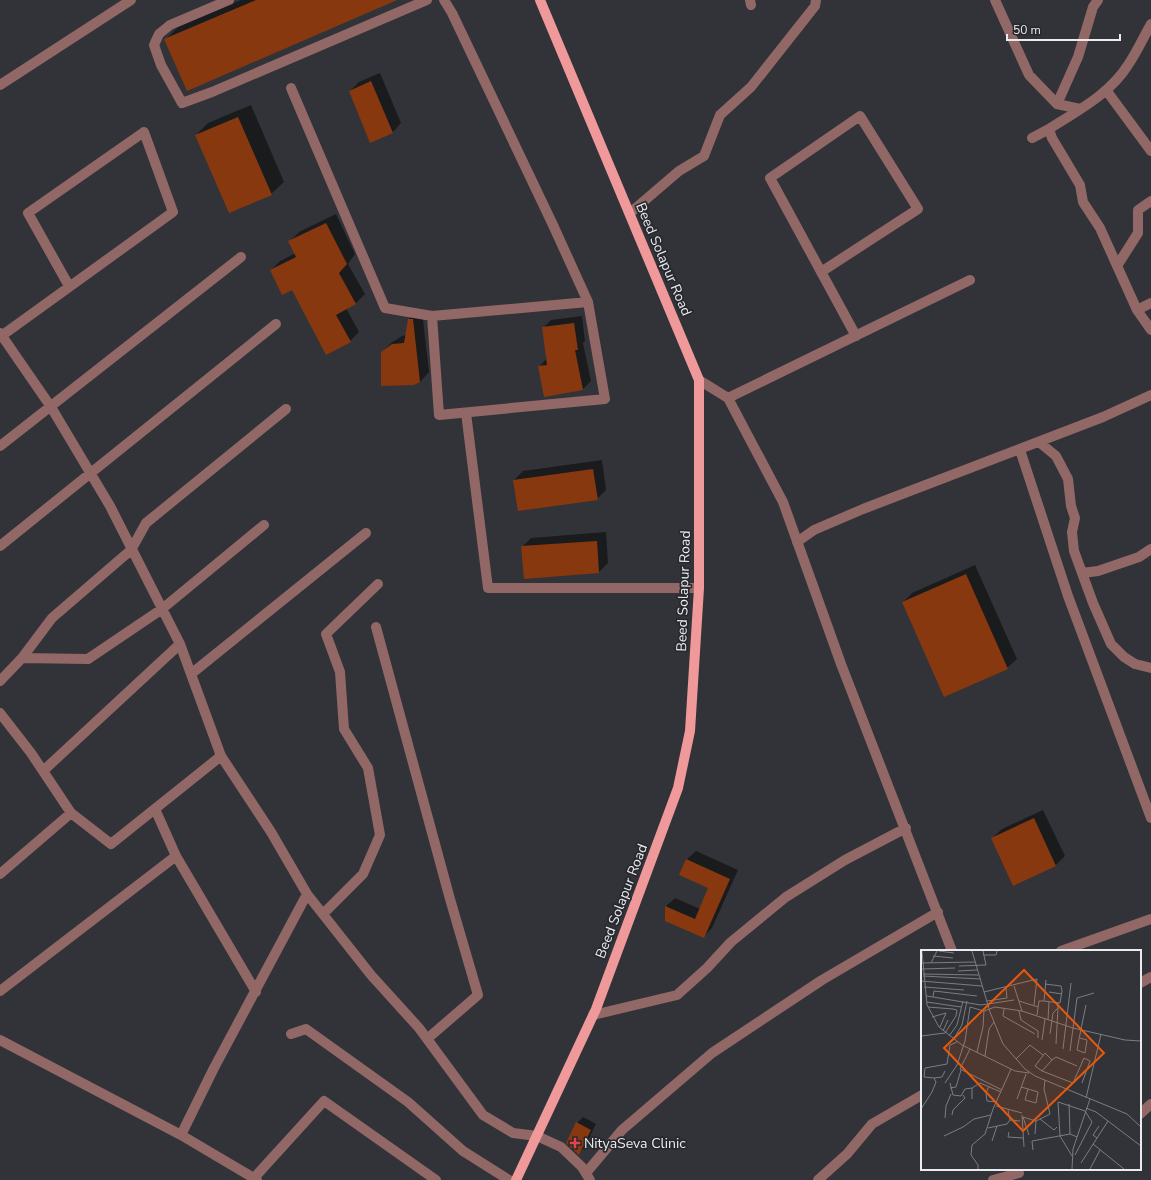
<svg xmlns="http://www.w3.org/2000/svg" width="1151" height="1180" font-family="'Nunito Sans',sans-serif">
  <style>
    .shadow { fill: #0007 }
    .building { fill: #88380f }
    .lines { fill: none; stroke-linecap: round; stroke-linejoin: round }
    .minor { stroke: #926867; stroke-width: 10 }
    .major { stroke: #ef999a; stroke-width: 10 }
    .health-dot { fill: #e0444e; stroke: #28292e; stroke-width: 1.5 }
    .labels { text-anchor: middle; stroke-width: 3.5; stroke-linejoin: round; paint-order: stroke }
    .street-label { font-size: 14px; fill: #ebecef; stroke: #28292e }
    .poi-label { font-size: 14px; fill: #ebecef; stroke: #28292e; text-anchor: start }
    .inset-road { fill: none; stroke: #7c7d81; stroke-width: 1 }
    .view { fill: #e8590c; fill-opacity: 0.15; stroke: #e8590c; stroke-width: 2 }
    .inset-edge { fill: none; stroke: #ebecef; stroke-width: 2 }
  </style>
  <rect width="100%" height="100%" fill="#323338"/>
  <path class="shadow" d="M 241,0 L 389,0 L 165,40 L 178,27 Z
    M 380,73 L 401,123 L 392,133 L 350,91 L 359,82 Z
    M 251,105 L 284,182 L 271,194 L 196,135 L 208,123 Z
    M 336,214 L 355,254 L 348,264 L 365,294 L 356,303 L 346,308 L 359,332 L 350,341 L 271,270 L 280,261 L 296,253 L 290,241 L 299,232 Z
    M 418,310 L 422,311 L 429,372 L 420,382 L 382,352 L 391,343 L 402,336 L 406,335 L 409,319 Z
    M 582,316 L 585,341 L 583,343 L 591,381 L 583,389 L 545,396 L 539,367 L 547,358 L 543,328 L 551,320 Z
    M 602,460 L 606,490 L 597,499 L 514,480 L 523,471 Z
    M 606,532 L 608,563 L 599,572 L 522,547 L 531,538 Z
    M 975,565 L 1017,659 L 1007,668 L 903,602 L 912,593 Z
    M 1043,810 L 1065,856 L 1056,865 L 1014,884 L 992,838 L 1002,829 Z
    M 696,851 L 738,870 L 712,928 L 703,937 L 666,906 L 675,898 L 700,909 L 710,888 L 686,860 Z
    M 583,1117 L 596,1124 L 584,1148 L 579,1153 L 577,1123 Z"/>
  <path class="building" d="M 256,0 L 397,0 L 187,91 L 164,39 Z
    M 371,81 L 393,133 L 370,143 L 349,91 Z
    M 238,117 L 272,195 L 229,213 L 195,135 Z
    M 326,223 L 347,264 L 339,273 L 356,304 L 336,315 L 351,342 L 326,355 L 292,290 L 282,295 L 270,270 L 296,257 L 288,241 Z
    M 408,319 L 413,319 L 420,382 L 414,385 L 381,386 L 381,352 L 392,344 L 404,343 Z
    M 574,323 L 578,350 L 575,350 L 583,390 L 544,397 L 538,366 L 547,365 L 542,327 Z
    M 593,469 L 598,500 L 518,511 L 513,480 Z
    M 597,541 L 599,573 L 524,579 L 521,546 Z
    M 966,574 L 1008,669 L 944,697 L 902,602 Z
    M 1034,818 L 1056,866 L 1013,886 L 991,838 Z
    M 686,859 L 730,879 L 704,938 L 665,921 L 665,906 L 695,919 L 708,888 L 679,875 Z
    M 576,1122 L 591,1130 L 579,1155 L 566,1143 Z"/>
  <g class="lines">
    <path class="minor" d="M 229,0 L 170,25 L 159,34 L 154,45 L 161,65 L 182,103 L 212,92 L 427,0
      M 444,0 L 452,13 L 553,225 L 588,302
      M 750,0 L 751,5
      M 995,0 L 1029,75 L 1057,104 L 1080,109
      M 0,85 L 131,0
      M 291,88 L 385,308 L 432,316
      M 1106,90 L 1151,151
      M 1057,104 L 1078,57 L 1093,7 L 1098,0
      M 1049,129 C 1077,111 1110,94 1128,65 C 1137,52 1143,38 1151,24
      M 1032,138 L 1049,129 L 1052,138 L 1080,185 L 1083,202 L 1100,228 L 1137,310 L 1151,330
      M 630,213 L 679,171 L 704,156 L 720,115 L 751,87 L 815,6 L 816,0
      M 1117,266 L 1138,233 L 1138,210 L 1151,201
      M 821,272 L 918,209 L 860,116 L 770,178 L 856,336
      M 588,302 L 605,399 L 439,415 L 432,316 Z
      M 1137,310 L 1151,303
      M 0,333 L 51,407 L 110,506 L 180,644 L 221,756 L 271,832 L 307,894 L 371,975 L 419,1028 L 483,1115 L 513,1133 L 537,1136 L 561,1147 L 582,1167 L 590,1180
      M 0,337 L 173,212 L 144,132 L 28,213 L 69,286
      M 699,380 L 728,398 L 783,502 L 841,664 L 952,951
      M 728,398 L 970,280
      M 466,413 L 488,588 L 699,588
      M 1039,442 L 1056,456 L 1068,479 L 1071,506 L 1075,518 L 1072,532 L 1074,551 L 1093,603 L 1111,644 L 1124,657 L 1135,664 L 1151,668
      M 0,446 L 241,257
      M 1020,450 L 1068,596 L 1151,818
      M 797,542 L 814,530 L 863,509 L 1103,417 L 1151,395
      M 0,546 L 276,324
      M 1082,573 L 1098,571 L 1139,557 L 1151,549
      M 376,627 L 450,899 L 478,995 L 427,1039
      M 22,658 L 52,618 L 131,550 L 146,523 L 286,409
      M 191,674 L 366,533
      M 0,681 L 22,658 L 88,659 L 162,609 L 264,525
      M 0,713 L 31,753 L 71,813
      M 43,771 L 180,644
      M 155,809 L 176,856 L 256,992
      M 0,874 L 71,813 L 111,844 L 221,756
      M 323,914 L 363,874 L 380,835 L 368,768 L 344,729 L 340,672 L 326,634 L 378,584
      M 1061,951 L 1151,919
      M 1140,983 L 1151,977
      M 0,991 L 176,856
      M 593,1015 L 677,995 L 707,968 L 731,942 L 786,897 L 845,860 L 906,828
      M 291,1034 L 306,1029 L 408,1102 L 463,1151 L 509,1180
      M 0,1040 L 181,1135 L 257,1180
      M 1140,1114 L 1151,1104
      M 181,1135 L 214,1068 L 307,894
      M 586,1173 L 622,1130 L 712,1053 L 822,980 L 938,912
      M 254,1178 L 324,1101 L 436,1180
      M 818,1180 L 847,1154 L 872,1124 L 922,1095
      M 993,1180 L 1019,1173"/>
    <path class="major" d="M 516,1180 L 596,1009 L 678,788 L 690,731 L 699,588 L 699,380 L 540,0"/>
  </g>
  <path class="health-dot" d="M573 1137h4v4h4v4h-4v4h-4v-4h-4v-4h4z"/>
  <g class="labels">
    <g class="street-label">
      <text transform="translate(664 259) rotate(67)" y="5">Beed Solapur Road</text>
      <text transform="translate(683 591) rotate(-88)" y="5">Beed Solapur Road</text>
      <text transform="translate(621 901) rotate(-69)" y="5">Beed Solapur Road</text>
    </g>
    <g class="poi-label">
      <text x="584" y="1148">NityaSeva Clinic</text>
    </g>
  </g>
  <g transform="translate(921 950)">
    <rect width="220" height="220" fill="#323338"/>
    <path class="inset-road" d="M 1,1 L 6,55 L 18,77 L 41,95 L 94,121 L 108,123M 18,1 L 33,3M 51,1 L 69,62 L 82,94 L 104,119 L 114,126 L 206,164 L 220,177M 62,5 L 75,5 L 76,1M 12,6 L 32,8M 1,13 L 54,12M 10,13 L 16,1M 38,16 L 65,15 L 62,1M 1,19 L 34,18M 37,21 L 56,20M 2,24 L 58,25M 2,26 L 59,29M 0,31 L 61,36M 93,36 L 101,61M 3,37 L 43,40M 63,42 L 116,29 L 113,55M 128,42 L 141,44M 5,46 L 12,47 L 13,41 L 56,46M 12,47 L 60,55 L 93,50M 66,51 L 86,48 L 85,38M 98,51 L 117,57M 123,51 L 139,53 L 141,41 L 140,36 L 124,34M 6,52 L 40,57M 83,59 L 82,66 L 114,84M 98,61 L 100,70 L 117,81 L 117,88M 116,65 L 118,51 L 123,51 L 125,30M 11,67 L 25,63 L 19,77M 127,70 L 128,52M 22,81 L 27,70M 129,84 L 132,63 L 137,58 L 137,53M 0,86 L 24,83 L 35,66 L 36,60 L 32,59 L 7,57M 28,86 L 36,75 L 42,51M 159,88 L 166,90 L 164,103 L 156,100 L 160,79 L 165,55M 32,90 L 41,75 L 46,51M 121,90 L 124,69M 135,94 L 137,58M 49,99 L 39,119 L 81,140M 142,99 L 150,33M 149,101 L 156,48 L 173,43M 56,102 L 62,77 L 63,60M 124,103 L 131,110 L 121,121 L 114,116 ZM 64,106 L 68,79 L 73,72M 95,109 L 109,95 L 122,105M 131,110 L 135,107 L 156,116M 121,121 L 152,133 L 163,108 L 169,111 L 161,133M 13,128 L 3,127 L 4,118 L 26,114 L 29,95 L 36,92M 24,133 L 36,115 L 44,91 L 49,57 L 63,61 L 74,57 L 101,61 L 152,78 L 204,90 L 220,91M 29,133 L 32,145 L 40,146 L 44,139 L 51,138M 68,136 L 65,143 L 66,151 L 76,152M 100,137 L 107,139 L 117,142 L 115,153 L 104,150 L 107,139M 29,138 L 35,137 L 40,120M 165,148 L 180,84M 51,149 L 51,138 L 59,133 L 80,142M 96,149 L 105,124M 148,154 L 149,184M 75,156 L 101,163M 165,158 L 175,162 L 220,196M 0,159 L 11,142 L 15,132 L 13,128 L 21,127 L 24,121M 87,160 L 89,170 L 99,171M 31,165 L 32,160 L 44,148 L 42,145M 101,165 L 103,197M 102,167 L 108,185M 102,167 L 115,171M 24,168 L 25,156 L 30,144M 119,169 L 133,180 L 136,177M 67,178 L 86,174 L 89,170M 88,182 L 87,187 L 102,188M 114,184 L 115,171 L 129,164 L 123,139 L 124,130M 23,186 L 42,177 L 53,169 L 70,165M 176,188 L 172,185 L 178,176M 71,191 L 76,176M 172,194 L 203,219M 112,200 L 111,191 L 149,184 L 156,187M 151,206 L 139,186 L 137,152 L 164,161 L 171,172 L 154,205M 160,213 L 187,171M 57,219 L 57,215 L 50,205 L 51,195 L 64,184 L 72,159 L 90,119M 151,219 L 152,199 L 169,149M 169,219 L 179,200"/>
    <path class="view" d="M 103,20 L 183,103 L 102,181 L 23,98 Z"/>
    <rect width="220" height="220" class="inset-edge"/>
  </g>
  <path d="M1007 34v6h113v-6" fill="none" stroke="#ebecef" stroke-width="2"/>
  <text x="1013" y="34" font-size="12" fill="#ebecef" stroke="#28292e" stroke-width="3" paint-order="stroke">50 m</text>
</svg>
